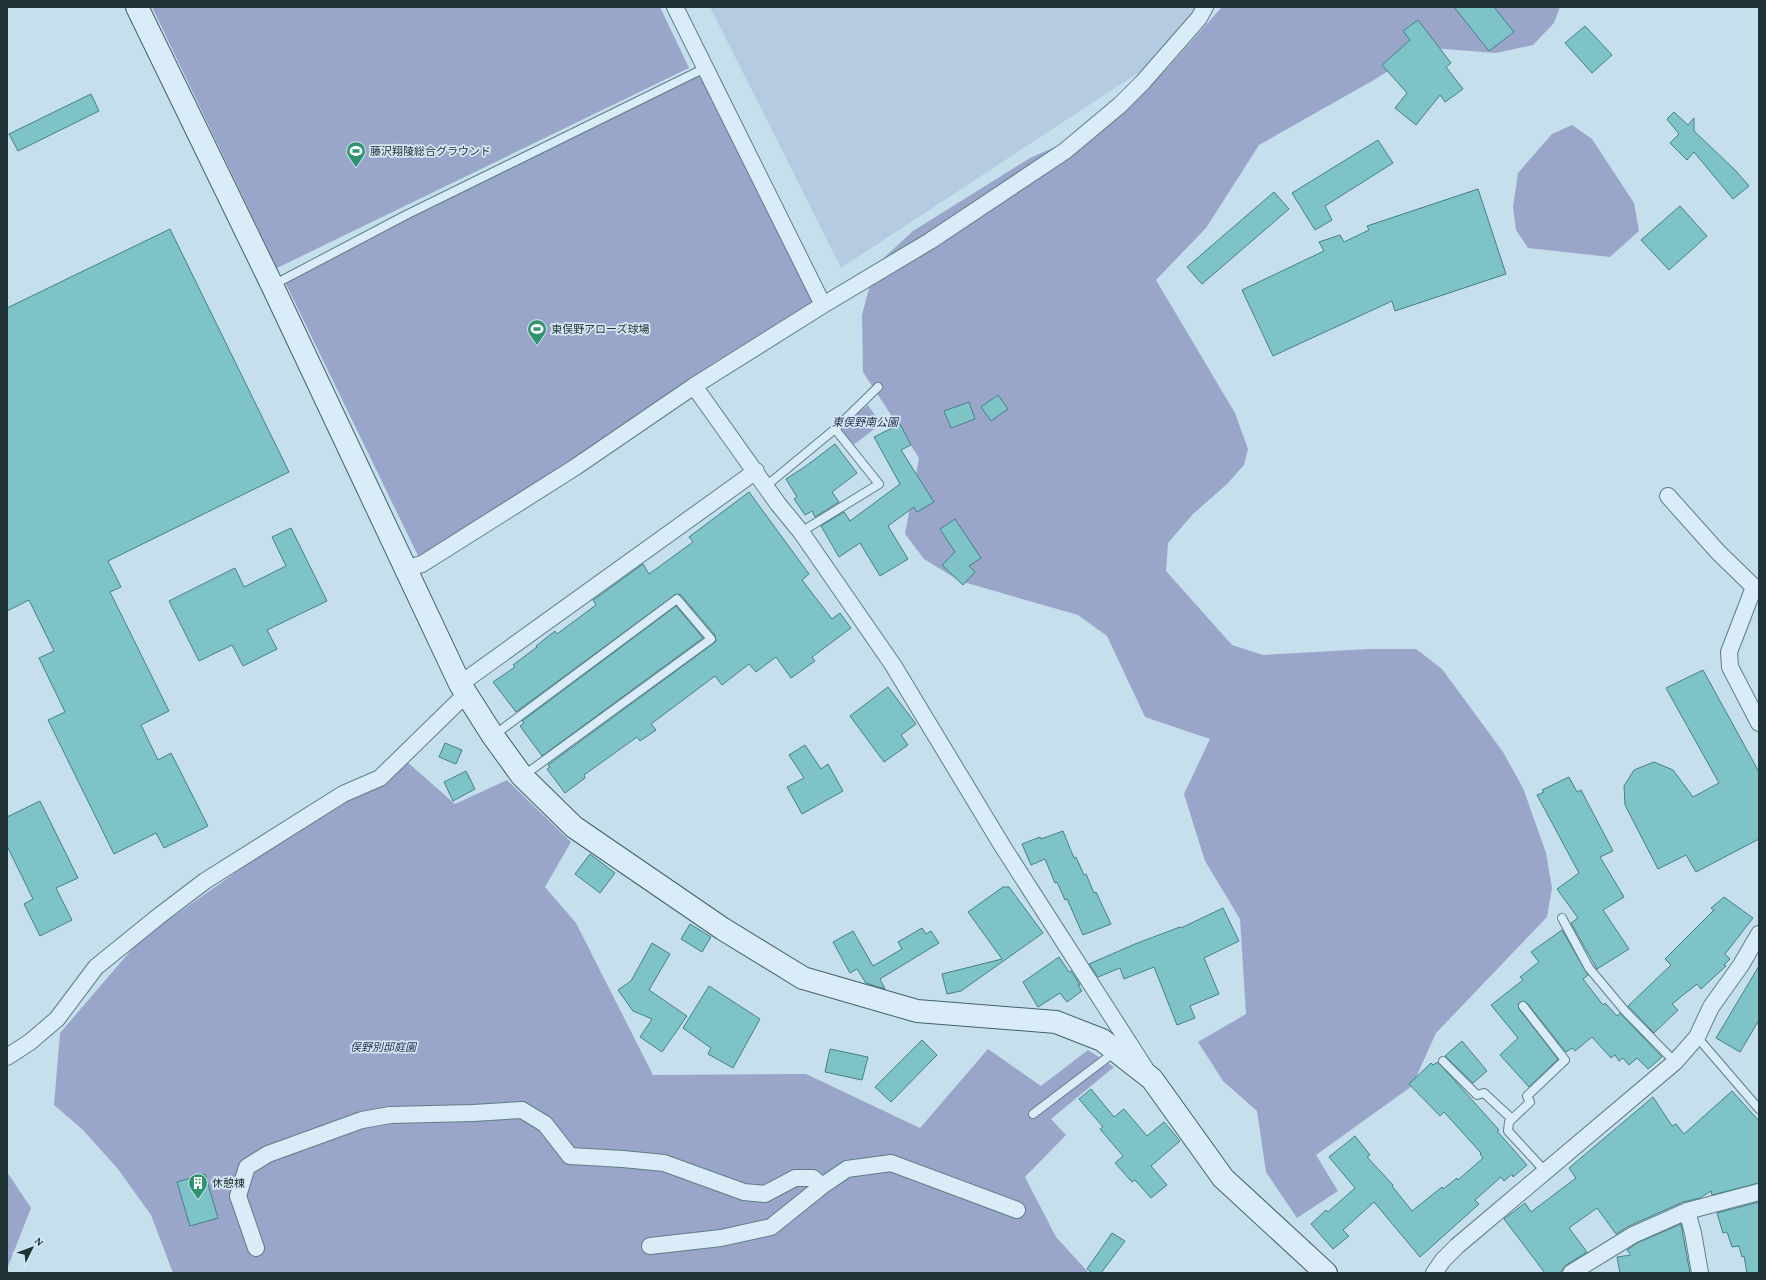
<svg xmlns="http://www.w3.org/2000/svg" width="1766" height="1280" font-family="'Crimson Pro','Noto Sans JP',serif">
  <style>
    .farmland { fill: #b4cbe1 }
    .green { fill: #9aa5ca }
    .building { fill: #7ec3c8; stroke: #448185 }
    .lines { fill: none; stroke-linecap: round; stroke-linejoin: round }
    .lane-casing { stroke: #5d7f87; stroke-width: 10 }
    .street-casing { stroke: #5d7f87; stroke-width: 18 }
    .secondary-casing { stroke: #406268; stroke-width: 24 }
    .lane { stroke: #d9ecf7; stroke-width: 8 }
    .street { stroke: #d9ecf7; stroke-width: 16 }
    .secondary { stroke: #d9ecf7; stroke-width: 22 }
    .labels { text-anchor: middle; stroke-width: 3.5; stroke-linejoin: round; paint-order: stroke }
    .poi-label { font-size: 11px; fill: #203437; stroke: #d5e9f4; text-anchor: start }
    .park-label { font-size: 11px; font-style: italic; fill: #272b53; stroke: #d5e9f4 }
  </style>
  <rect width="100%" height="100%" fill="#c6dfec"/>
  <path class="farmland" d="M 710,7 L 1197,7 L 1193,17 L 1141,71 L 841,268 Z"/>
  <path class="green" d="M 152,7 L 660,7 L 689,68 L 277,268 Z
    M 1222,7 L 1560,7 L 1554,23 L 1533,45 L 1496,53 L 1431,48 L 1417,54 L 1372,81 L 1259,145 L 1206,228 L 1156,280 L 1235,413 L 1248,449 L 1244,465 L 1227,484 L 1193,514 L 1168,543 L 1166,571 L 1232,645 L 1263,655 L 1369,649 L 1416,649 L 1442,669 L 1503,752 L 1523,788 L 1546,853 L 1552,888 L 1547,917 L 1436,1033 L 1412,1086 L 1316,1155 L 1338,1191 L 1297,1218 L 1266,1172 L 1257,1111 L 1223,1081 L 1198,1042 L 1246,1014 L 1240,919 L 1205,861 L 1184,794 L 1210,739 L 1145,717 L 1107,636 L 1078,615 L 960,581 L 924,559 L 905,534 L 919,458 L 863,372 L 862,315 L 875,266 L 913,231 L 1030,158 L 1107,124 L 1163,73 Z
    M 705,68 L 823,305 L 422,564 L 284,280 Z
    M 1572,125 L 1592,139 L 1634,203 L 1639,231 L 1610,257 L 1528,248 L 1516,230 L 1513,207 L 1518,173 L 1552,134 Z
    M 868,405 L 881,424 L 852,446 L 839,428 Z
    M 406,761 L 455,804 L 507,780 L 571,842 L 545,887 L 576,923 L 653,1075 L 806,1074 L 920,1128 L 988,1049 L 1041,1086 L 1088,1050 L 1114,1067 L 1051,1119 L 1066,1135 L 1025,1177 L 1056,1237 L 1089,1273 L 173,1273 L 151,1215 L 118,1169 L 82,1129 L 54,1105 L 60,1033 L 139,941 L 256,858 Z
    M 7,1172 L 31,1208 L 7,1269 Z"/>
  <path class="building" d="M 1454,7 L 1494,7 L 1514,32 L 1489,51 Z
    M 1418,20 L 1451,63 L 1446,67 L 1463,89 L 1445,102 L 1440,95 L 1416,125 L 1395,108 L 1407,93 L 1382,65 L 1410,40 L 1403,31 Z
    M 1585,26 L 1612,55 L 1592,73 L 1565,43 Z
    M 91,94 L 99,111 L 18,151 L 9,134 Z
    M 1674,112 L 1688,125 L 1694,118 L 1694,131 L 1736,171 L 1749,186 L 1733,199 L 1694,152 L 1687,160 L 1670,143 L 1679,134 L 1667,119 Z
    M 1378,140 L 1393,163 L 1325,206 L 1332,220 L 1315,230 L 1292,193 Z
    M 1478,189 L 1506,274 L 1395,311 L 1392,301 L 1273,356 L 1242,290 L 1324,251 L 1319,242 L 1340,235 L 1344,242 L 1369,230 L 1367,226 Z
    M 1274,192 L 1289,209 L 1202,284 L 1187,267 Z
    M 1680,206 L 1707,236 L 1669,270 L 1641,240 Z
    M 170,229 L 289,472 L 108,561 L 121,587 L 110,592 L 169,711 L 141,725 L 158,760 L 171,753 L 208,826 L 164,848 L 156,833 L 114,854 L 48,720 L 65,712 L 39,658 L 54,651 L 29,600 L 7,611 L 7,308 Z
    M 998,395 L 1008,409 L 991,421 L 981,407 Z
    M 969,402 L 975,419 L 951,428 L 944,411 Z
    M 900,424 L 911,445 L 901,450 L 934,502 L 917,512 L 914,507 L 888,526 L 908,559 L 880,576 L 860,543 L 839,557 L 821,526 L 844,512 L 850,521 L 900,484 L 874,437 Z
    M 835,444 L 857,473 L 832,492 L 839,502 L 815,517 L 812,511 L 805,515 L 794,499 L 797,497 L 786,479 L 806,466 Z
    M 749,492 L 809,574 L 802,580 L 832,619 L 840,613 L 851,628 L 812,657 L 815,661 L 791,678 L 776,657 L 756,672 L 749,664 L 722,685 L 715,676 L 651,724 L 656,730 L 640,741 L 637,737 L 584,775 L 585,778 L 565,793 L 547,769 L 550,767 L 548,765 L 714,643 L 716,641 L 715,635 L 681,595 L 676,594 L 516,712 L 493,682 L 515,667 L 513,665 L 537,647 L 536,646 L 555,631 L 557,634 L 596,605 L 593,600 L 599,596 L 643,564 L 649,574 L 693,542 L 689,537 Z
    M 955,519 L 981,558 L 969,566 L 975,572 L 963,585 L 942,565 L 955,552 L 940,529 Z
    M 291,528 L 327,601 L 267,630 L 277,649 L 243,666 L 232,645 L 199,661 L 169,601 L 235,568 L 244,587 L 286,566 L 272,537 Z
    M 676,606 L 703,638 L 542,756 L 520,726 L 524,723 L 522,721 Z
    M 1703,670 L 1759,772 L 1759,839 L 1696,872 L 1686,855 L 1658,869 L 1625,805 L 1624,786 L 1634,770 L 1654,762 L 1673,770 L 1693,797 L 1719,783 L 1666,688 Z
    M 888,687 L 916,724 L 901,735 L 908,745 L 884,762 L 850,716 Z
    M 445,743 L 462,750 L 456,764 L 439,757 Z
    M 805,745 L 821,769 L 828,764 L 843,791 L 802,814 L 787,787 L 804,778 L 789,755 Z
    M 466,771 L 475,789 L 453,801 L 444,782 Z
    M 1569,777 L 1577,792 L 1581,790 L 1613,851 L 1600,857 L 1624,897 L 1603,910 L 1629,949 L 1597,969 L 1571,923 L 1578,918 L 1557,889 L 1579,873 L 1537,795 L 1544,792 L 1542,790 Z
    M 40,801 L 78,878 L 56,888 L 72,920 L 40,936 L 24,904 L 33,899 L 7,846 L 7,817 Z
    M 1063,831 L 1074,858 L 1076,857 L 1084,875 L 1086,874 L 1094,893 L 1096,892 L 1111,924 L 1083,935 L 1067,899 L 1065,900 L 1057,882 L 1055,883 L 1045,859 L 1031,865 L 1022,844 L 1040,837 L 1041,839 Z
    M 590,854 L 615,873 L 600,893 L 575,874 Z
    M 1003,887 L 1009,887 L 1043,933 L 961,991 L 947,994 L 942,974 L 1002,959 L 968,912 Z
    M 1724,897 L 1753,918 L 1725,954 L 1730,959 L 1724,965 L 1726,966 L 1701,989 L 1697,984 L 1672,1004 L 1678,1010 L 1654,1033 L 1628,1006 L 1671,965 L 1665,959 L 1714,910 L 1711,908 Z
    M 1223,908 L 1239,941 L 1204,958 L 1219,994 L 1190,1006 L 1195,1018 L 1177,1025 L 1154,967 L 1124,979 L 1120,968 L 1098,977 L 1089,964 L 1135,944 L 1180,927 L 1181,928 Z
    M 690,924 L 711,937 L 702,952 L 681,939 Z
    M 922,928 L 926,934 L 931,931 L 939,943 L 880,979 L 885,989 L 866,983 L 857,969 L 850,973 L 833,942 L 853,931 L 873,966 L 902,949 L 898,942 Z
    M 1562,930 L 1588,975 L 1583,979 L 1603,1005 L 1605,1003 L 1617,1016 L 1620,1013 L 1662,1057 L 1648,1069 L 1637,1058 L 1629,1065 L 1623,1058 L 1619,1061 L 1615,1055 L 1611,1058 L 1592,1037 L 1575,1051 L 1572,1048 L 1566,1052 L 1527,1003 L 1523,1001 L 1518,1004 L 1519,1009 L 1558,1059 L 1529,1087 L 1500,1055 L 1518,1038 L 1491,1005 L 1523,980 L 1520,977 L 1539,962 L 1531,952 Z
    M 652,943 L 670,954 L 649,990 L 687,1016 L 662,1052 L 640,1037 L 652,1019 L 633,1011 L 618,990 L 631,981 Z
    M 1059,957 L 1069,972 L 1071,971 L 1080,985 L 1078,985 L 1082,991 L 1067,1002 L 1060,993 L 1038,1007 L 1023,982 Z
    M 1759,966 L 1759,1020 L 1740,1052 L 1716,1038 Z
    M 709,986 L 760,1019 L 733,1068 L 708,1054 L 711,1048 L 683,1028 Z
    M 922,1040 L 937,1055 L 891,1102 L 875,1087 Z
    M 1462,1041 L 1487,1071 L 1473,1083 L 1445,1056 Z
    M 830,1049 L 868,1057 L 862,1080 L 825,1072 Z
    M 1438,1062 L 1499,1130 L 1497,1131 L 1527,1165 L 1513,1177 L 1512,1174 L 1504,1181 L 1501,1177 L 1475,1200 L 1479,1204 L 1420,1257 L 1374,1202 L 1343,1230 L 1349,1236 L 1333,1249 L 1311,1224 L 1326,1210 L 1328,1212 L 1355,1188 L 1329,1157 L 1355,1136 L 1370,1155 L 1367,1157 L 1393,1185 L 1392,1186 L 1412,1211 L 1442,1187 L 1443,1189 L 1457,1178 L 1458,1180 L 1483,1158 L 1480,1154 L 1481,1153 L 1444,1112 L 1440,1116 L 1409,1084 L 1431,1063 L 1433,1065 Z
    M 1091,1089 L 1114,1117 L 1124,1109 L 1147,1136 L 1164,1122 L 1180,1141 L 1151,1166 L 1167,1185 L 1151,1198 L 1135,1180 L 1132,1182 L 1115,1163 L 1123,1156 L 1100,1129 L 1103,1127 L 1079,1099 Z
    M 1732,1091 L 1759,1121 L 1759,1183 L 1712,1195 L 1711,1191 L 1700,1198 L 1683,1202 L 1629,1226 L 1616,1234 L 1597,1208 L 1569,1228 L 1587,1252 L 1566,1265 L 1560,1273 L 1545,1273 L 1504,1219 L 1525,1203 L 1531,1212 L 1576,1178 L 1569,1168 L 1653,1097 L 1672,1126 L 1676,1124 L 1684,1134 Z
    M 205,1174 L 218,1218 L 190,1226 L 177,1182 Z
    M 1759,1202 L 1759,1273 L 1747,1273 L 1744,1256 L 1742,1257 L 1739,1246 L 1732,1247 L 1727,1232 L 1723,1233 L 1717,1213 Z
    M 1681,1224 L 1690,1273 L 1620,1273 L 1617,1257 L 1631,1255 L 1627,1250 L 1637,1243 Z
    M 1112,1233 L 1125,1241 L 1101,1273 L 1092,1273 L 1087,1269 Z"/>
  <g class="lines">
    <defs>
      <path id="lane" d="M 273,285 L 406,215 L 705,68
        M 766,486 L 835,429 L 878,387
        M 801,532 L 879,484 L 835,429
        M 493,736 L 677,599 L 711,639 L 523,776
        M 1562,918 L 1589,968 L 1625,1011 L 1675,1062
        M 1523,1006 L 1565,1060 L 1527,1096 L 1530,1102 L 1509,1122 L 1508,1131 L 1545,1171
        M 1697,1037 L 1759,1109
        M 1443,1061 L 1477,1095 L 1484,1093 L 1512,1119
        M 1033,1114 L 1116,1051"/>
      <path id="street" d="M 675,7 L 823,305
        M 694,386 L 778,504 L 801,532 L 893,665 L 1003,847 L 1145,1068
        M 1668,496 L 1718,552 L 1754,587 L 1729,652 L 1730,667 L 1759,723
        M 407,568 L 422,564 L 574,468 L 694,386 L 823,305 L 930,241 L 1065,151 L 1120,105 L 1143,82 L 1199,18 L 1205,7
        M 460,684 L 756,471
        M 7,1057 L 30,1042 L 57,1019 L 96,967 L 159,916 L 205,881 L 343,794 L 380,778 L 465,695
        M 822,1186 L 847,1169 L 891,1163 L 1017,1210
        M 1687,1211 L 1693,1233 L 1700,1273
        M 256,1248 L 238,1196 L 247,1167 L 268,1154 L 362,1120 L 390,1115 L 473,1113 L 522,1110 L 545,1124 L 570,1156 L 623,1159 L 664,1163 L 744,1192 L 765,1194 L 795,1178 L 813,1178 L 822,1186 L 771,1227 L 721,1238 L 650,1246
        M 1434,1273 L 1443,1260 L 1457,1246 L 1675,1062 L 1697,1037 L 1711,1007 L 1741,965 L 1759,934
        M 1571,1273 L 1633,1235 L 1687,1211 L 1759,1192"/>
      <path id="secondary" d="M 137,7 L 272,285 L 460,684 L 493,736 L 522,776 L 574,827 L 723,929 L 803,978 L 917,1011 L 1056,1022 L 1102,1040 L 1152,1079 L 1223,1178 L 1326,1273"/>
    </defs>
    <use href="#lane" class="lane-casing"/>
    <use href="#street" class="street-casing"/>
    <use href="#secondary" class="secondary-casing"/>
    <use href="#lane" class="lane"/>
    <use href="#street" class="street"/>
    <use href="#secondary" class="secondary"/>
  </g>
  <defs>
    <symbol id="stadium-pin" viewBox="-11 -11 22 30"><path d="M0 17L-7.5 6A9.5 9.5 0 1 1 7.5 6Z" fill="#2f936f" stroke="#d5e9f4"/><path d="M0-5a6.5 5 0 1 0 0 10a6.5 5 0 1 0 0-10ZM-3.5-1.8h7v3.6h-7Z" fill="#fff"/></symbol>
    <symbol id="building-pin" viewBox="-11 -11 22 30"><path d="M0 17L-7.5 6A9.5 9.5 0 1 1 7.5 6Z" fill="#2f936f" stroke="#d5e9f4"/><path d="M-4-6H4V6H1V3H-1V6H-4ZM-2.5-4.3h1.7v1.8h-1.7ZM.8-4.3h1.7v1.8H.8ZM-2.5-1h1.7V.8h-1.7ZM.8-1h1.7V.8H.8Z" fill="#fff"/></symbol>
  </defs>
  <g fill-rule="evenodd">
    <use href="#stadium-pin" x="345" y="140" width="22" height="30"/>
    <use href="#stadium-pin" x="526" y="318" width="22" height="30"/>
    <use href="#building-pin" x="187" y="1172" width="22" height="30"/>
  </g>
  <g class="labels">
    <g class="poi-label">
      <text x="370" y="155">藤沢翔陵総合グラウンド</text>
      <text x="551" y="333">東俣野アローズ球場</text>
      <text x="212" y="1187">休憩棟</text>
    </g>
    <g class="park-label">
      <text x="865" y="426">東俣野南公園</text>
      <text x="383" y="1051">俣野別邸庭園</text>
    </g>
  </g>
  <rect width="1766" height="1280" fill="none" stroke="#203437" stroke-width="16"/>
  <g transform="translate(32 1248) rotate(48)" stroke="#d5e9f4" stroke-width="3" paint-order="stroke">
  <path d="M0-3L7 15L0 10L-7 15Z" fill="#203437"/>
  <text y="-6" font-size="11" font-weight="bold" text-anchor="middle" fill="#203437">N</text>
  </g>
</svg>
